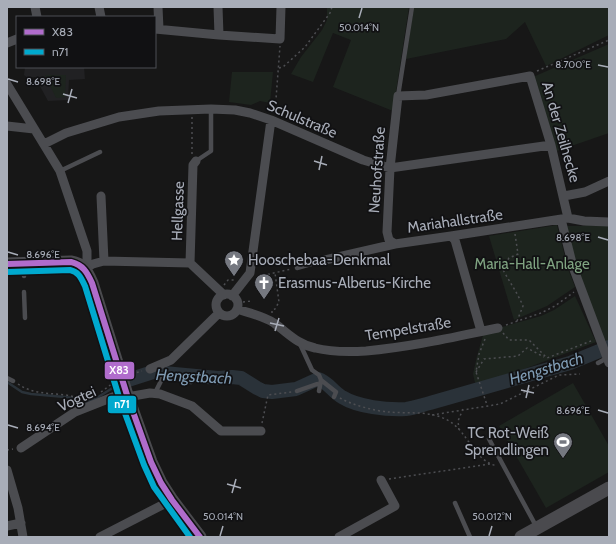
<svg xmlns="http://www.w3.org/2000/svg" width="616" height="544" font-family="Cabin,sans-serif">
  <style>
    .built { fill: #212123 }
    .green { fill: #1d241e }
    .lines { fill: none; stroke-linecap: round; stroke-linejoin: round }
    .stream { stroke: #2a3239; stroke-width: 2.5 }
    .river { stroke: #2a3239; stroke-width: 14 }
    .path { stroke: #4d4e52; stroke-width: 1.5; stroke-dasharray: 2 3; stroke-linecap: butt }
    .lane { stroke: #4b4c50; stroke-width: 4.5 }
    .street { stroke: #4b4c50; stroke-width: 9 }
    .secondary { stroke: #4a4a4e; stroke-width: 13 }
    .bus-1-casing { stroke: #111113; stroke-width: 9 }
    .bus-2-casing { stroke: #111113; stroke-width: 9 }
    .bus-1 { stroke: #b06ccc; stroke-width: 6 }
    .bus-2 { stroke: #00a9ce; stroke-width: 6 }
    .ticks { fill: none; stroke: #a8adb8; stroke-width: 1.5 }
    .labels { text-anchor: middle; stroke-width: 3.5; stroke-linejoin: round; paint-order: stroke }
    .street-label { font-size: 15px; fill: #a8adb8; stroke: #111113 }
    .poi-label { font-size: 15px; fill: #a8adb8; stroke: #111113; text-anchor: start }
    .park-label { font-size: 15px; fill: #7fa381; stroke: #111113 }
    .water-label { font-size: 16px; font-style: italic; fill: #7f9bb3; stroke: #111113 }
    .ticks-label { font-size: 10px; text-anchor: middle; fill: #a8adb8; stroke: #111113; stroke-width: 3.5; stroke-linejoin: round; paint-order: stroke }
    .line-badge { stroke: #111113; stroke-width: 1.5 }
    .badge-label { font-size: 11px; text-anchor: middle; font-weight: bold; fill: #fff }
  </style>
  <rect width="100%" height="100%" fill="#171717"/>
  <path class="built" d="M 25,67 L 84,67 L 85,79 L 69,80 L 68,100 L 48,101 L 35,77 L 28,78 L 24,75 Z"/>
  <path class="green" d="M 327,7 L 409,7 L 393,111 L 333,87 L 351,40 L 333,33 L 313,82 L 291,74 L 301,57 L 322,30 L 327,20 Z
    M 414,7 L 609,7 L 609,35 L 546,66 L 525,22 L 506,39 L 406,59 Z
    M 609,44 L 609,133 L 554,152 L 533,77 Z
    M 232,72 L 273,72 L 270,103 L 260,101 L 251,105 L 229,102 Z
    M 45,75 L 66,75 L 65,97 L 56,98 Z
    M 587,224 L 609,224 L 609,353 L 579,274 L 565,226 L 584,226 Z
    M 557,225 L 568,269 L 575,287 L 547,306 L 514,320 L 489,236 Z
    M 575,296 L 596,342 L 476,387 L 473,374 L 477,356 L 484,332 L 541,316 L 554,310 Z
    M 573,383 L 609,446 L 609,472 L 546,508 L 499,426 Z"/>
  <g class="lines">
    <path class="stream" d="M 7,382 L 22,392 L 31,394 L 65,397 L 73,398 L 82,403 L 95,399 L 119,384"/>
    <path class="river" d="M 128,380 L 153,372 L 218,378 L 232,377 L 241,378 L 257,388 L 263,391 L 272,392 L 296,389 L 318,379 C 328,382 333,392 342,397 C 358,407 387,410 406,409 C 414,408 422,405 430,403 L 570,363 L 609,347"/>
    <path class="path" d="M 279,68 L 283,67 L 305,47 L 330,13 L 332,7
      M 537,71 L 609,40
      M 273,112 L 276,99 L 280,46
      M 192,117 L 192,154
      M 515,234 L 518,254 L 509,258 L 502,268 C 509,281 517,292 523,306 L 517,321
      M 258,276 L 261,276 L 291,269
      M 224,285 L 228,280 L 234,280
      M 243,302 L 251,301
      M 272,313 L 272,310 L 275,309 L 279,302 L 275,273
      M 506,325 L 541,313 L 555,306 L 574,292
      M 503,333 L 509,340 L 529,340 L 547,358 L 591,341
      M 485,339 L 479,354 L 476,372 L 487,405
      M 476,372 L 484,359 L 518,356 L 527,348 L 544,357
      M 132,374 L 142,371
      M 18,384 C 32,394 49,393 66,395 C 73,396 79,399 87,398
      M 101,392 L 113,383
      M 340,398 C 352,405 375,411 389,412 C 409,414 431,410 449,421 C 468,432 474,461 497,466
      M 432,415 L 500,404 L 559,375 L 580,374
      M 262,423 L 268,395 L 292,392
      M 459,430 L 458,421 L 463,409
      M 7,450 L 13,449
      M 389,479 L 490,464"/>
    <path class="lane" d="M 398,96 L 412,7
      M 196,161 L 211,151 L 211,109
      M 60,171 L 100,152
      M 23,265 L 24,276
      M 297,268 L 325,260
      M 24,292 L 25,318
      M 300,344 L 312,370 L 319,375 L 321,380 L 319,391
      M 598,363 L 607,358
      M 7,378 L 13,381
      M 321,380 L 336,392 L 334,397
      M 297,391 L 317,384
      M 155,393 L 163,377 L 191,382
      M 489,439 L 536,526
      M 455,503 L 470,537"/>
    <path class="street" d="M 35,7 L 37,17
      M 99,7 L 101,17
      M 158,7 L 159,29
      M 218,7 L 219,35
      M 155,29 L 219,35 L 280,39 L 281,7
      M 7,43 L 17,39
      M 7,84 L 60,171 L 87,251 L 87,259 L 85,268
      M 7,126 L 34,129
      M 44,144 L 66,133 L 119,117 L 159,111 L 211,109 L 235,110 L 250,113 L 271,120 L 363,160 L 390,168 L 551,145
      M 101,196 L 104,261
      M 564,196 L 585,192 L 609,181
      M 561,219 L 573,267 L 609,363
      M 451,236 L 455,240 L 481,331
      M 395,244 L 389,240 L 387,232 L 390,168 L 398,96 L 426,95 L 530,76 L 551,145 L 568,218
      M 325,260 L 395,244 L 451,236 L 568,218 L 584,221 L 609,222
      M 190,263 L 193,165 L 196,161
      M 85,268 L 93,264 L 104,261 L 190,263 L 224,295
      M216 305a11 11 0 1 1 22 0a11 11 0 1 1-22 0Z
      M 232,296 L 250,273 L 271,120
      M 237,309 C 249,313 263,316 274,323 C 288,333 297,344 315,348 C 331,352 350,352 366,351 C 411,347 454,337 498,328
      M 150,369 L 171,360 L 219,313
      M 21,448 L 75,412 L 118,395 L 133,396 L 150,393 L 160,394 L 192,406 L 221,431 L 261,431
      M 7,470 L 18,508 L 23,537
      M 7,526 L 21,523
      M 100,537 L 172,500
      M 339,537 L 395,506 L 381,480"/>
    <path class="secondary" d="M 7,264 L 71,262 C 84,264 87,272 92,283 L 127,395 L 151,462 L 161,483 L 172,500 L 200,537
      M 521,537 L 609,488"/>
    <defs>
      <path id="bus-1" d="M 7,264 L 71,262 C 83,265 87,272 92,283 L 127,395 L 151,462 L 161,483 L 172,500 L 200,537"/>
      <path id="bus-2" d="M 7,272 L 70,270 C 79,272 81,278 85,286 L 119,397 L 144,465 L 154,487 L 190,537"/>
    </defs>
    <use href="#bus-1" class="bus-1-casing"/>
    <use href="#bus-2" class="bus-2-casing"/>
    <use href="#bus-1" class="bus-1"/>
    <use href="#bus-2" class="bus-2"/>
  </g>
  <path class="ticks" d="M 359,18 L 362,8M 598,65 L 608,67M 8,79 L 18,82M 63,94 L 77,98M 68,103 L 72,89M 314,161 L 327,165M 319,170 L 322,156M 598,237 L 608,240M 8,252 L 18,255M 270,323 L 284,326M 275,331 L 279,318M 521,390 L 534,393M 526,398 L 529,385M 598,410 L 608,413M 8,425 L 18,428M 227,484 L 241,488M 232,493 L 236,479M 220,536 L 223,526M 489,536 L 492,526"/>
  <defs>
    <symbol id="sight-pin" viewBox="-11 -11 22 30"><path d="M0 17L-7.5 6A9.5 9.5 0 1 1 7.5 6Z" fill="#757880" stroke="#111113"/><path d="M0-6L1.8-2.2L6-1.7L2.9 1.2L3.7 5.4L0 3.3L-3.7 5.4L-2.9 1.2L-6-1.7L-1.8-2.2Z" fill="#fff"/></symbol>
    <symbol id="church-pin" viewBox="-11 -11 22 30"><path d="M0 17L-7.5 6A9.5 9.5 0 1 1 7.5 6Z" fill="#757880" stroke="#111113"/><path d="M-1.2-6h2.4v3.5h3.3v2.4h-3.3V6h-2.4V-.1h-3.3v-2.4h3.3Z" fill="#fff"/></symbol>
    <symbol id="stadium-pin" viewBox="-11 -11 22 30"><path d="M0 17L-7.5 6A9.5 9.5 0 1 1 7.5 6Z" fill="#757880" stroke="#111113"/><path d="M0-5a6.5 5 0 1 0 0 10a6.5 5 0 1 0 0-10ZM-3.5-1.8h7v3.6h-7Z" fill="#fff"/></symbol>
  </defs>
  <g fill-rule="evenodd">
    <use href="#sight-pin" x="223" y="249" width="22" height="30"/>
    <use href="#church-pin" x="253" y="272" width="22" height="30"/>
    <use href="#stadium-pin" x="552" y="431" width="22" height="30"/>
  </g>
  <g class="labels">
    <g class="street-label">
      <text transform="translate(302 119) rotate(23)" y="5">Schulstraße</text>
      <text transform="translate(561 132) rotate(74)" y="5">An der Zeilhecke</text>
      <text transform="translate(377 170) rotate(-86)" y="5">Neuhofstraße</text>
      <text transform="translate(178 211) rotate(-88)" y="5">Hellgasse</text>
      <text transform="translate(455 221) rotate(-8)" y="5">Mariahallstraße</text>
      <text transform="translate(408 329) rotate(-9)" y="5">Tempelstraße</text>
      <text transform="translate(77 399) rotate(-25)" y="5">Vogtei</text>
    </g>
    <g class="poi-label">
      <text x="248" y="265">Hooschebaa-Denkmal</text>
      <text x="278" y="288">Erasmus-Alberus-Kirche</text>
      <text x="549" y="438" text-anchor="end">TC Rot-Weiß<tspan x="549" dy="17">Sprendlingen</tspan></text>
    </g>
    <g class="park-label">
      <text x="532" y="269">Maria-Hall-Anlage</text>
    </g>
    <g class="water-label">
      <text transform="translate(546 368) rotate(-17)" y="6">Hengstbach</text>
      <text transform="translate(194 376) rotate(3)" y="6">Hengstbach</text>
    </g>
  </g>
  <g class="ticks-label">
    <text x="359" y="31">50.014°N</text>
    <text x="573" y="68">8.700°E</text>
    <text x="43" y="85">8.698°E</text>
    <text x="573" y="241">8.698°E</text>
    <text x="43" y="258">8.696°E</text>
    <text x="573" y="414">8.696°E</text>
    <text x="43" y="431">8.694°E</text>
    <text x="223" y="520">50.014°N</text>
    <text x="492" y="520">50.012°N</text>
  </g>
  <g class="line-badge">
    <rect x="104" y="361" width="31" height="19" rx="4" fill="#b06ccc"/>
    <rect x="107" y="395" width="30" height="19" rx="4" fill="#00a9ce"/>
  </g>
  <g class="badge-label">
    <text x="119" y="374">X83</text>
    <text x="122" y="408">n71</text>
  </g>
  <rect width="616" height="544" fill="none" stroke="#a8adb8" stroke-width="16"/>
  <rect x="16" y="16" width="140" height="52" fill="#111113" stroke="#4d4f55"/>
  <rect x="24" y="29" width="20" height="6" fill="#b06ccc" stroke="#4d4f55"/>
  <text x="52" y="36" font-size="12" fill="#a8adb8">X83</text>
  <rect x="24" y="49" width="20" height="6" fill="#00a9ce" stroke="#4d4f55"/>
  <text x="52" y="56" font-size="12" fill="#a8adb8">n71</text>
</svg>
